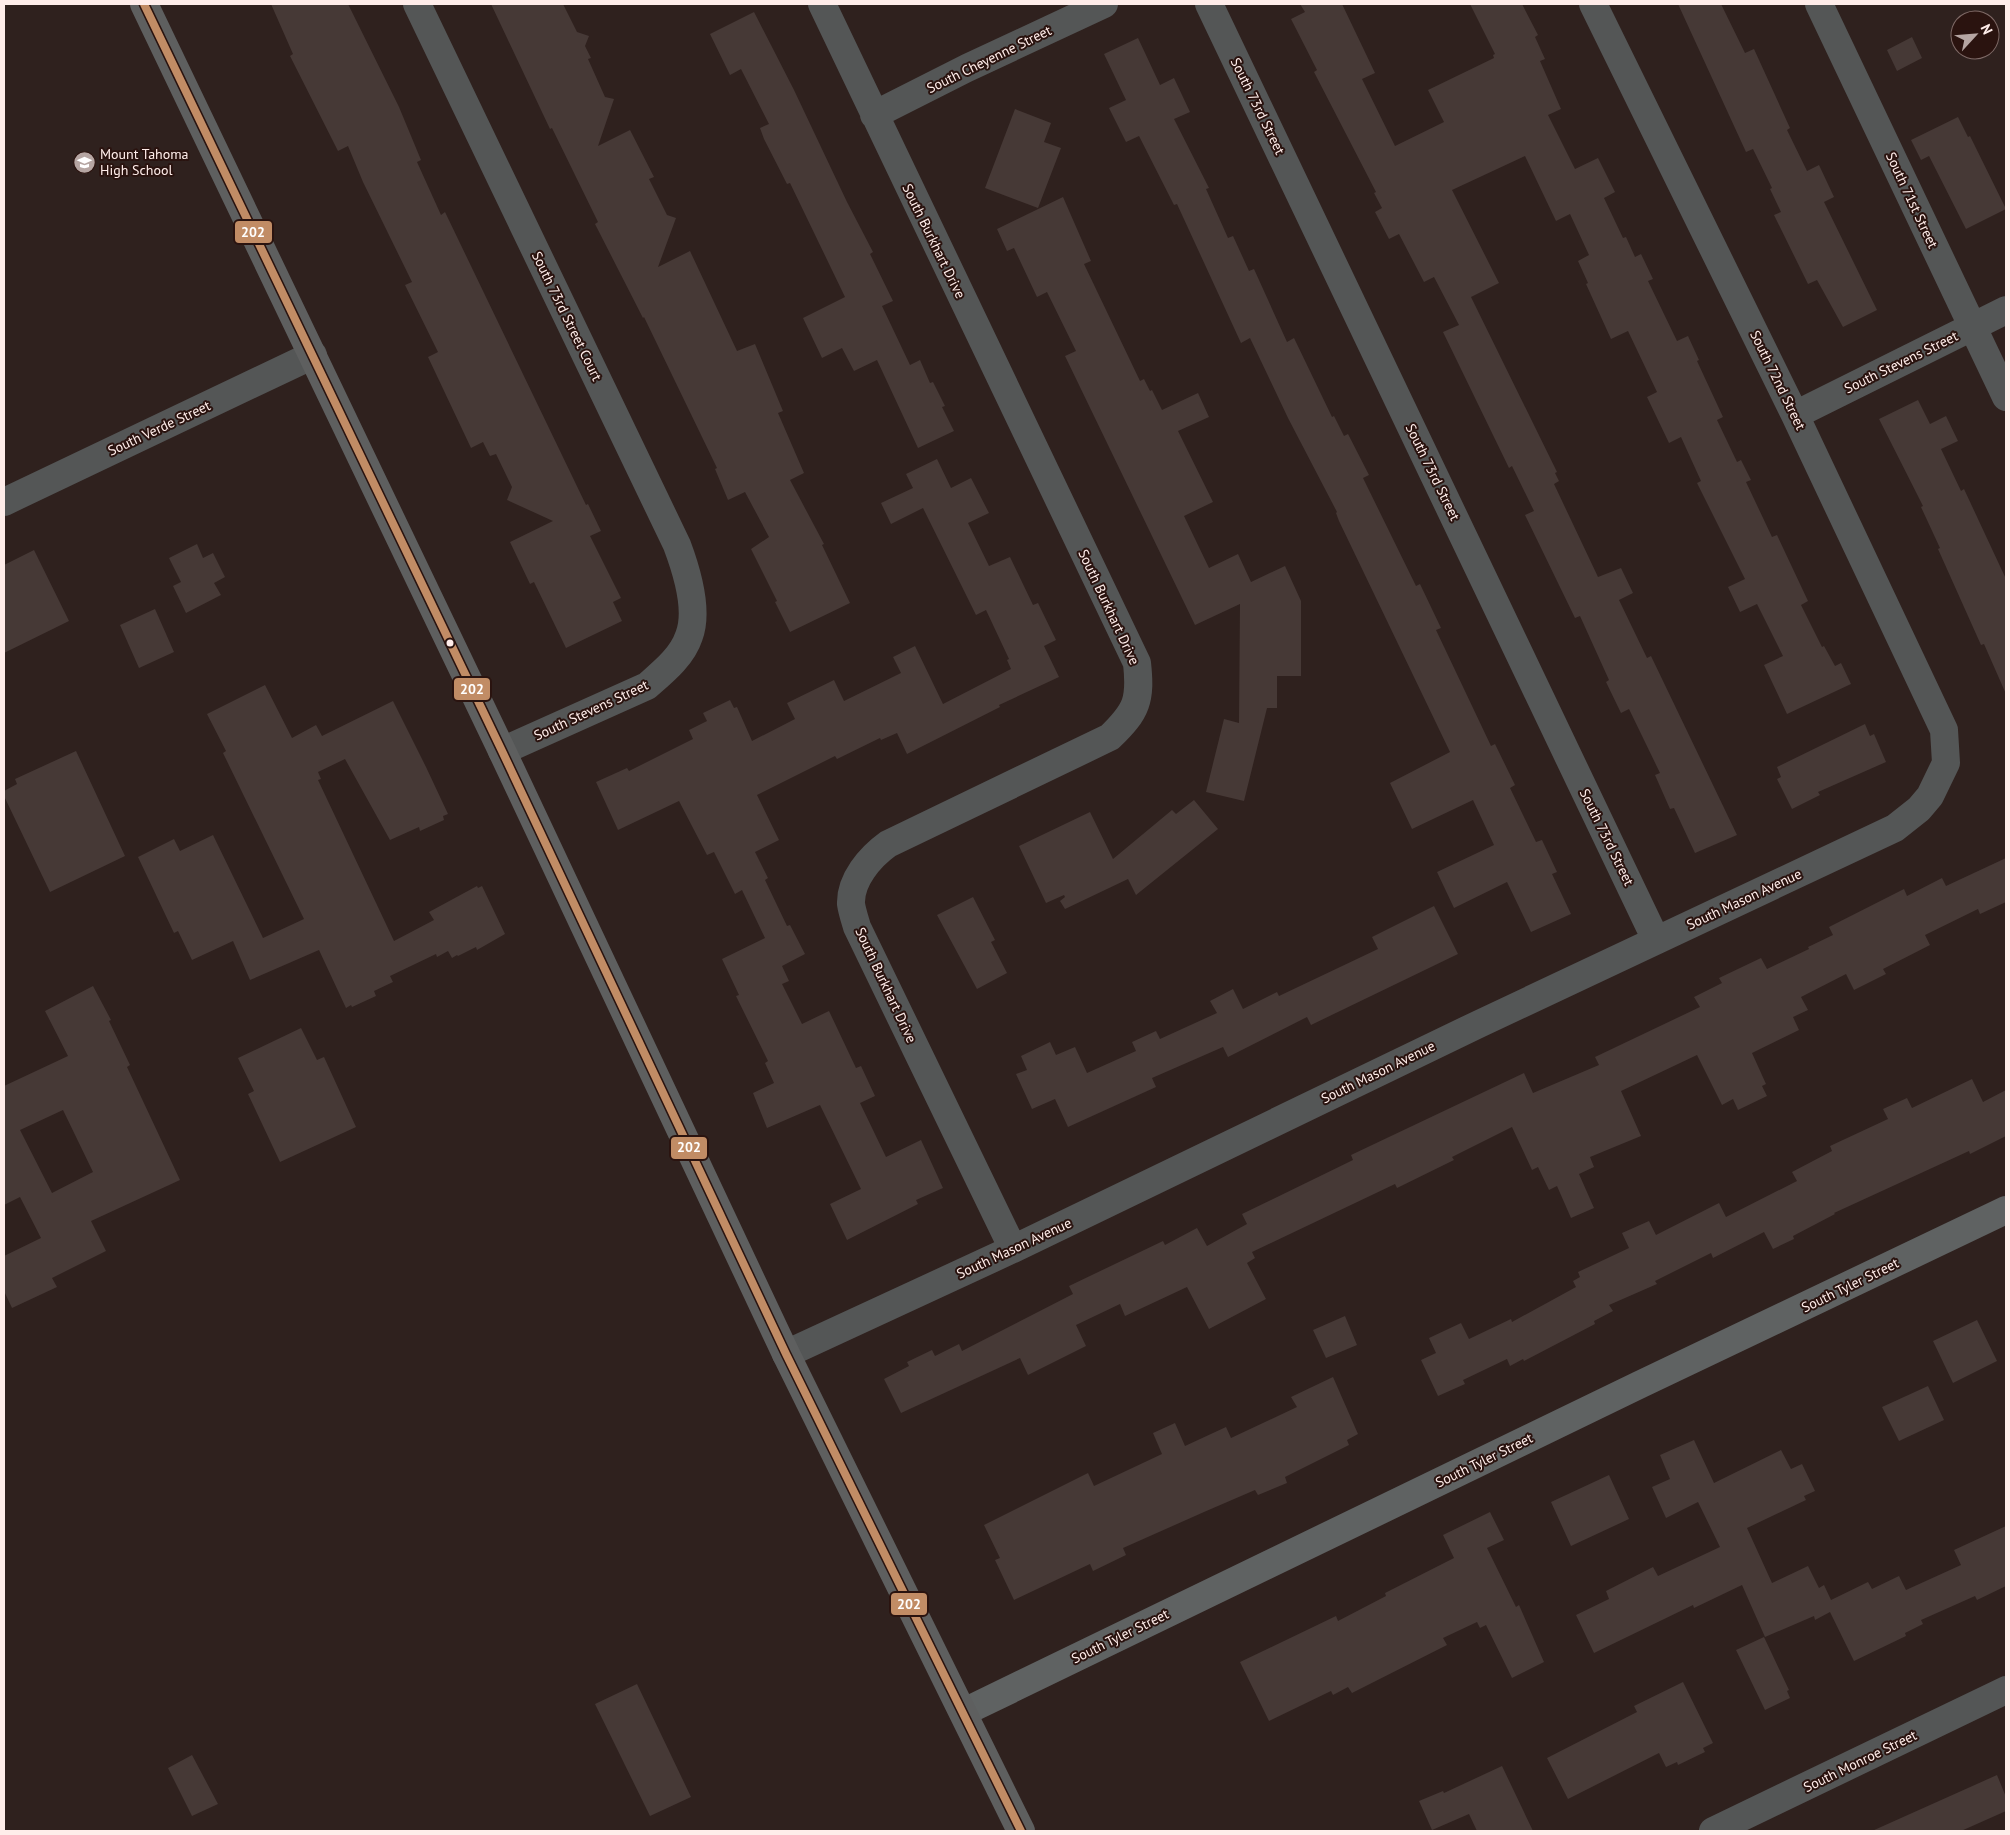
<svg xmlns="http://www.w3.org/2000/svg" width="2010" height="1835" font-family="'PT Sans',sans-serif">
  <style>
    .building { fill: #463936; fill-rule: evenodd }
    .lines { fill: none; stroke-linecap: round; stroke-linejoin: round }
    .street { stroke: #545656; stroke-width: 28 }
    .secondary { stroke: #5f6262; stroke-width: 28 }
    .primary { stroke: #5e5f5f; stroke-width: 28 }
    .bus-1-casing { stroke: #2a130f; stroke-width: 11 }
    .bus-1 { stroke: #c18c65; stroke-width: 8 }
    .bus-dot { fill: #ffedea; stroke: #2a130f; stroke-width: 2 }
    .labels { text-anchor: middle; stroke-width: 4; stroke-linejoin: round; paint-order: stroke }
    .street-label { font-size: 14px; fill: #ffedea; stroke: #2a130f }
    .poi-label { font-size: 14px; fill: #ffedea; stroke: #2a130f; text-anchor: start }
    .line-badge { stroke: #2a130f; stroke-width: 2 }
    .badge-label { font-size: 14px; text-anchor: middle; font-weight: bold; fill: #fff }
  </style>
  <rect width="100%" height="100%" fill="#2f211e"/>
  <path class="building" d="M 271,4 L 348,4 L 399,107 L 421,160 L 417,162 L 441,215 L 445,212 L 586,505 L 588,504 L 601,531 L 590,536 L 621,598 L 613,602 L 622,621 L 566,648 L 534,582 L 530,584 L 510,542 L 553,521 L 507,500 L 512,487 L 496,454 L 490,456 L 483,442 L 471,448 L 428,357 L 438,352 L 405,285 L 412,282 L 363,182 L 348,146 L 338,151 L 290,56 L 293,54 Z
    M 491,4 L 563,4 L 577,32 L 589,36 L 585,46 L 591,58 L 588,59 L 605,97 L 614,99 L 598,146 L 630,130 L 654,177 L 649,179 L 667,215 L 676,218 L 658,267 L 690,251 L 737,351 L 755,344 L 783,411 L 778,413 L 804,473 L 790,480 L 824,544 L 822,545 L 850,603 L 790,632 L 775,602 L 777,601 L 751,549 L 769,537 L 745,492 L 728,500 L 715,469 L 717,468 L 644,317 L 643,318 L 595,224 L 598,222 L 552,128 L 550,129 Z
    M 1300,4 L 1342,4 L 1375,73 L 1362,79 L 1395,146 L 1444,122 L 1428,90 L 1494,58 L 1493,55 L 1495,54 L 1470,4 L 1522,4 L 1538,35 L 1535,37 L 1545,59 L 1540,61 L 1561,109 L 1548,115 L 1575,169 L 1598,158 L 1615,192 L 1604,198 L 1623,238 L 1626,237 L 1635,257 L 1641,254 L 1653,279 L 1648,281 L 1677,341 L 1688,336 L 1699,360 L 1697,361 L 1723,417 L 1717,420 L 1737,462 L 1741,460 L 1751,480 L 1746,482 L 1772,537 L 1777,535 L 1808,601 L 1801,605 L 1822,647 L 1824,646 L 1835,666 L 1841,663 L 1851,684 L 1787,714 L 1764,665 L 1783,656 L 1757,604 L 1740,612 L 1728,587 L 1745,579 L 1697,483 L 1701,481 L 1681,437 L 1669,443 L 1647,397 L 1657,392 L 1628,331 L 1611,339 L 1586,284 L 1588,283 L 1578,261 L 1589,255 L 1570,214 L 1556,221 L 1525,156 L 1452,190 L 1499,283 L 1471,297 L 1557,472 L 1555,473 L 1559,481 L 1554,484 L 1598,577 L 1621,568 L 1633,593 L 1619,600 L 1647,658 L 1651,656 L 1737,835 L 1695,853 L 1674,808 L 1670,809 L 1655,775 L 1660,773 L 1629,709 L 1621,713 L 1606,682 L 1609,680 L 1580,616 L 1575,618 L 1525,515 L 1534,511 L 1512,466 L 1509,468 L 1443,332 L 1459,325 L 1434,277 L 1424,282 L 1399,234 L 1389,239 L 1375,212 L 1382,208 L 1374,193 L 1376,192 L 1314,72 L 1317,70 L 1291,19 L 1305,12 Z
    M 1678,4 L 1721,4 L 1745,53 L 1754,49 L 1790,128 L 1787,130 L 1807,171 L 1819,165 L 1834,197 L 1824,202 L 1877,310 L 1843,327 L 1817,280 L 1808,284 L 1774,215 L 1781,212 L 1770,189 L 1772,188 L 1753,149 L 1746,152 Z
    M 754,12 L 794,90 L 847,202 L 873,252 L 870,254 L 893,301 L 882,306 L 910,365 L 920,360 L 930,383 L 933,382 L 945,406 L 942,407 L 954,431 L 918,448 L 877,360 L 854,371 L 842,348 L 822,358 L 803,318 L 845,297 L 790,183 L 787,184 L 764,139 L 760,128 L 769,124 L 741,69 L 730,75 L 710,34 Z
    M 1912,37 L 1922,58 L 1897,71 L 1887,50 Z
    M 1138,38 L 1160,85 L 1174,78 L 1190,112 L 1174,119 L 1209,188 L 1206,189 L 1228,238 L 1233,236 L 1249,271 L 1254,269 L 1287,342 L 1294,338 L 1332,417 L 1334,416 L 1344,436 L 1348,434 L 1369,475 L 1363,478 L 1416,586 L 1420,584 L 1441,628 L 1436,630 L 1491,746 L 1495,744 L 1515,785 L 1510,788 L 1536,842 L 1542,840 L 1557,872 L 1552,874 L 1571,914 L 1531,932 L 1507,882 L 1454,908 L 1437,872 L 1494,845 L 1473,800 L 1412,829 L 1390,783 L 1450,752 L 1339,521 L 1336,513 L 1337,512 L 1288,418 L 1250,338 L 1241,343 L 1177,204 L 1174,205 L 1139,136 L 1126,142 L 1109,108 L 1126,100 L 1104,54 Z
    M 1015,109 L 1051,123 L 1044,142 L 1061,148 L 1038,208 L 985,188 Z
    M 1958,117 L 1968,137 L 1970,136 L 2006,209 L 1966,229 L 1929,156 L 1921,160 L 1911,140 Z
    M 1063,197 L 1091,261 L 1084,264 L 1140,381 L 1144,379 L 1150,391 L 1152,390 L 1162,410 L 1198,393 L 1209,417 L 1178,431 L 1213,502 L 1184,516 L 1209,568 L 1238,554 L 1251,582 L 1285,566 L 1301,601 L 1301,676 L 1277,676 L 1277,708 L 1267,708 L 1244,801 L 1206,792 L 1224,719 L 1239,723 L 1240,604 L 1195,625 L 1065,356 L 1076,351 L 1047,292 L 1037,297 L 1014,248 L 1007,251 L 997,229 Z
    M 1918,400 L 1930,424 L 1946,416 L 1958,441 L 1941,449 L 1961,491 L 1964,489 L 2006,579 L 2006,694 L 1984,644 L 1981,645 L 1938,549 L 1940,548 L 1921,507 L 1923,506 L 1879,419 Z
    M 937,459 L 951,488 L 971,478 L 989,513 L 968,523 L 989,566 L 1010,557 L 1033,605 L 1038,603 L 1056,640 L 1044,646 L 1059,677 L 999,705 L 1000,707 L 907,754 L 897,733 L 881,740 L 880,738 L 837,759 L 835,756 L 757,795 L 779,840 L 755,852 L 768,878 L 765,880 L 787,926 L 790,925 L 805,954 L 782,966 L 789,981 L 782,984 L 802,1024 L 829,1011 L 856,1068 L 861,1066 L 875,1096 L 860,1103 L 886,1157 L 921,1140 L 943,1188 L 916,1200 L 918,1204 L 847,1240 L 830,1204 L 861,1189 L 820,1105 L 767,1128 L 753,1093 L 774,1083 L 765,1063 L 768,1061 L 736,996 L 739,995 L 722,959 L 765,938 L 742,890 L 735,894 L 714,852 L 707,855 L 679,801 L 618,830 L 596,782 L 627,768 L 629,771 L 693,739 L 689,730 L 707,721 L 703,713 L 730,700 L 734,708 L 737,707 L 752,741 L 795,719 L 787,703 L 834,680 L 844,701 L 901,673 L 893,657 L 915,646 L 943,704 L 1011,669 L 1007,660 L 1009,659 L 986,610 L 976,615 L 923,508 L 891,524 L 881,503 L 913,488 L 906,474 Z
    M 197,544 L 203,558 L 213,553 L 225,577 L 214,583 L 221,595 L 186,613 L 173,586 L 181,582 L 169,558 Z
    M 34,550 L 69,621 L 4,653 L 4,565 Z
    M 155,609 L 174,652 L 139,668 L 120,625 Z
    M 265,685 L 292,738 L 316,725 L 322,736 L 393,701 L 426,767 L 448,814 L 443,816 L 444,820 L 420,831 L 419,827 L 390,840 L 345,759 L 318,772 L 321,779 L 318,780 L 394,941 L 434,920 L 429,912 L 477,886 L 478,888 L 482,886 L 505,934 L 477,950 L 476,947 L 458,956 L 457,955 L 452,958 L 448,951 L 437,957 L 436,954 L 390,976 L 393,982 L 374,991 L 376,996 L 352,1007 L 351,1005 L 346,1008 L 319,950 L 250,980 L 233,941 L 192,960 L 178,931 L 174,933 L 138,857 L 174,839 L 180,851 L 213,835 L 263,938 L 304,919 L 223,753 L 226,751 L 207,714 Z
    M 1865,724 L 1870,736 L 1874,734 L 1886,762 L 1818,792 L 1820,795 L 1792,809 L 1777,779 L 1781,777 L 1777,767 Z
    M 76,751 L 125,856 L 50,892 L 4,796 L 4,791 L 17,784 L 15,779 Z
    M 1194,800 L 1218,829 L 1136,895 L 1128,879 L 1065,909 L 1060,901 L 1065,897 L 1064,895 L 1046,903 L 1019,846 L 1090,812 L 1113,859 L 1172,810 L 1176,814 Z
    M 2006,858 L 2006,902 L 1980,914 L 1978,909 L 1925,935 L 1930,945 L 1883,969 L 1886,974 L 1854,990 L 1846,974 L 1801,997 L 1808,1010 L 1793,1017 L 1799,1030 L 1752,1053 L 1766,1084 L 1762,1086 L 1767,1096 L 1738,1110 L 1733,1099 L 1722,1105 L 1697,1055 L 1621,1091 L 1641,1136 L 1590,1157 L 1594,1167 L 1579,1174 L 1594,1208 L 1571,1218 L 1557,1186 L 1549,1190 L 1538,1167 L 1532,1170 L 1512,1127 L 1452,1157 L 1454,1160 L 1397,1188 L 1395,1184 L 1252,1252 L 1255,1258 L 1247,1263 L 1266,1299 L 1209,1329 L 1187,1287 L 1125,1316 L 1120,1304 L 1076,1325 L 1086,1346 L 1028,1375 L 1020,1358 L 901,1413 L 884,1379 L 909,1366 L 907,1362 L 932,1350 L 935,1356 L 959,1344 L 962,1351 L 1073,1294 L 1069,1286 L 1163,1241 L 1165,1245 L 1197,1228 L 1207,1246 L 1247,1224 L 1242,1214 L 1353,1160 L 1351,1155 L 1524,1073 L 1533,1093 L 1599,1065 L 1595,1057 L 1700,1007 L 1694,997 L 1722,983 L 1719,978 L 1761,958 L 1767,969 L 1809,949 L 1808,947 L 1833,935 L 1829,927 L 1904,889 L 1907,896 L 1942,878 L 1946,886 Z
    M 973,897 L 995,940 L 991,942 L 1007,973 L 977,989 L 937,915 Z
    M 1434,906 L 1458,954 L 1311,1025 L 1307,1017 L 1228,1057 L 1223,1047 L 1152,1078 L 1156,1087 L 1068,1127 L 1055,1099 L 1032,1109 L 1016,1074 L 1027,1070 L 1021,1056 L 1050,1042 L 1056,1055 L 1075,1047 L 1087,1073 L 1136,1051 L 1132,1042 L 1156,1031 L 1160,1039 L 1217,1013 L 1210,1001 L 1233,989 L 1243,1009 L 1277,992 L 1279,996 L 1378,949 L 1372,937 Z
    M 93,986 L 111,1020 L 109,1021 L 130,1065 L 127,1067 L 180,1180 L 91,1221 L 106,1251 L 52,1278 L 57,1287 L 12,1308 L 4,1291 L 4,1256 L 41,1238 L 20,1197 L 4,1205 L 4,1086 L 68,1056 L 45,1011 ZM 63,1110 L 93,1172 L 52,1193 L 20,1130 Z
    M 301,1028 L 317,1060 L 324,1057 L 356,1127 L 280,1162 L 248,1094 L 254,1091 L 238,1058 Z
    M 1972,1079 L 1983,1102 L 2006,1090 L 2006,1136 L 1970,1154 L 1969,1151 L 1834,1213 L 1835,1214 L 1793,1236 L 1794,1239 L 1773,1249 L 1764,1232 L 1713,1258 L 1711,1253 L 1655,1281 L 1657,1284 L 1609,1305 L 1613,1311 L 1594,1321 L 1595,1324 L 1524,1361 L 1523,1359 L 1510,1366 L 1507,1359 L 1463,1380 L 1465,1384 L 1438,1396 L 1421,1360 L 1436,1353 L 1429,1338 L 1461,1323 L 1469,1339 L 1511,1319 L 1512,1322 L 1576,1287 L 1573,1281 L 1580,1277 L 1578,1272 L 1629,1248 L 1622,1233 L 1649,1221 L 1656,1235 L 1719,1203 L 1726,1217 L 1797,1181 L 1792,1172 L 1832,1151 L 1830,1146 L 1888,1119 L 1883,1109 L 1907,1098 L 1912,1108 Z
    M 1345,1316 L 1357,1345 L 1326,1358 L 1313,1330 Z
    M 1977,1320 L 1997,1361 L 1953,1383 L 1933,1341 Z
    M 1333,1377 L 1358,1434 L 1347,1440 L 1349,1445 L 1285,1477 L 1287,1483 L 1258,1495 L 1255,1490 L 1204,1512 L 1123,1548 L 1126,1555 L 1093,1571 L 1090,1564 L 1014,1600 L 995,1560 L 1000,1558 L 984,1525 L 1088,1473 L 1094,1486 L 1162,1454 L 1153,1433 L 1175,1423 L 1185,1446 L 1226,1427 L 1231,1438 L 1297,1407 L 1291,1397 Z
    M 1928,1386 L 1944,1420 L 1899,1441 L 1882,1407 Z
    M 1694,1440 L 1714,1483 L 1781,1450 L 1791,1469 L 1802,1464 L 1815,1491 L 1804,1496 L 1806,1500 L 1747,1528 L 1772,1583 L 1808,1566 L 1819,1588 L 1824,1585 L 1831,1600 L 1868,1582 L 1872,1589 L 1899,1576 L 1906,1590 L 1961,1565 L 1954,1550 L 2006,1526 L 2006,1586 L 1977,1600 L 1975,1596 L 1921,1620 L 1923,1624 L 1905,1633 L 1906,1636 L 1854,1661 L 1830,1612 L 1815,1620 L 1814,1616 L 1765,1637 L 1742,1585 L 1694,1608 L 1693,1605 L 1594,1653 L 1576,1615 L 1609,1599 L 1606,1591 L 1653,1567 L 1658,1576 L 1720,1547 L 1698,1502 L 1666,1518 L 1652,1487 L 1670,1479 L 1660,1455 Z
    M 1609,1475 L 1629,1519 L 1571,1546 L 1551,1502 Z
    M 1490,1512 L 1504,1540 L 1487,1548 L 1516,1607 L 1519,1605 L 1544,1662 L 1512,1678 L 1486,1625 L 1480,1628 L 1477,1622 L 1443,1638 L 1447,1645 L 1352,1693 L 1348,1687 L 1333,1695 L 1331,1691 L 1269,1721 L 1240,1662 L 1336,1616 L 1338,1621 L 1386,1596 L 1385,1593 L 1454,1558 L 1443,1535 Z
    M 1764,1637 L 1789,1690 L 1787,1691 L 1790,1698 L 1765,1710 L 1736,1650 Z
    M 1683,1682 L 1713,1743 L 1703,1748 L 1705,1752 L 1678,1765 L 1677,1762 L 1666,1767 L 1659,1753 L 1568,1799 L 1547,1758 L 1637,1712 L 1634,1706 Z
    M 637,1684 L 691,1797 L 650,1816 L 595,1704 Z
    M 192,1755 L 218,1804 L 192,1816 L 168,1768 Z
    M 1502,1766 L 1533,1831 L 1477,1831 L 1469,1814 L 1432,1830 L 1419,1801 L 1443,1791 L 1444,1793 Z
    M 1997,1775 L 2006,1797 L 2006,1811 L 1961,1831 L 1872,1831 Z"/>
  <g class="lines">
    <path class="street" d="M 417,4 L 677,545 C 686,569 699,610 689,636 C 682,657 663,672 647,686 L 502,751
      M 822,4 L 1137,663 C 1141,700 1137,711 1110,737 L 888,844 C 870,857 850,880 851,904 C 852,911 855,920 857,927 L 1013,1249
      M 1209,4 L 1656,940
      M 1819,4 L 2006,397
      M 874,115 L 967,68 L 1104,4
      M 1795,415 L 2006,310
      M 4,502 L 313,355
      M 786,1354 L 1013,1249 L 1479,1024 L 1895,828 L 1919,809 L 1930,796 L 1946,763 L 1944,730 L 1795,415 L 1593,4
      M 1713,1831 L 2006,1690"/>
    <path class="secondary" d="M 964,1712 L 1639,1385 L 2006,1210"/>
    <path class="primary" d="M 144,4 L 502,751 L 786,1354 L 1021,1831"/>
    <defs>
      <path id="bus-1" d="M 144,4 L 502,751 L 786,1354 L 1021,1831"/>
    </defs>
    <use href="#bus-1" class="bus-1-casing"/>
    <use href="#bus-1" class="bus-1"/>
  </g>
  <defs>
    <symbol id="school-disc" viewBox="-11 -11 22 22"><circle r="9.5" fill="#b6a6a3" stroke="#2a130f"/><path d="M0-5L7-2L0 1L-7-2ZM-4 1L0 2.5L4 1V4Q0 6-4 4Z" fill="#fff"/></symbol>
  </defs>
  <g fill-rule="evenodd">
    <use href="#school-disc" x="72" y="150" width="25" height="25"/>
  </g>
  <circle class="bus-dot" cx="450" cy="643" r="4.5"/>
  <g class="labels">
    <g class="street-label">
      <text transform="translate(989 59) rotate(-26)" y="5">South Cheyenne Street</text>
      <text transform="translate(1258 106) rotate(64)" y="5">South 73rd Street</text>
      <text transform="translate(1912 200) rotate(65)" y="5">South 71st Street</text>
      <text transform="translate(934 241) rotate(64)" y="5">South Burkhart Drive</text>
      <text transform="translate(567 316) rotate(64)" y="5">South 73rd Street Court</text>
      <text transform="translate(1901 362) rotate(-26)" y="5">South Stevens Street</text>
      <text transform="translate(1778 380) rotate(64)" y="5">South 72nd Street</text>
      <text transform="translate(159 428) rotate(-25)" y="5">South Verde Street</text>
      <text transform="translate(1433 472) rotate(64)" y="5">South 73rd Street</text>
      <text transform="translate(1109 607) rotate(65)" y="5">South Burkhart Drive</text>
      <text transform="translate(591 710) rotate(-25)" y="5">South Stevens Street</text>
      <text transform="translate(1607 837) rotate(64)" y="5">South 73rd Street</text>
      <text transform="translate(1744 899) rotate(-25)" y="5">South Mason Avenue</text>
      <text transform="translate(886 985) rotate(65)" y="5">South Burkhart Drive</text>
      <text transform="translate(1378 1072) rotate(-26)" y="5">South Mason Avenue</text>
      <text transform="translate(1014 1248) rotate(-25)" y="5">South Mason Avenue</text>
      <text transform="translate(1850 1285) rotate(-26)" y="5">South Tyler Street</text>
      <text transform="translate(1484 1460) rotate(-26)" y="5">South Tyler Street</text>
      <text transform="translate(1120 1636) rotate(-26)" y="5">South Tyler Street</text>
      <text transform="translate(1860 1761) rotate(-26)" y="5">South Monroe Street</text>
    </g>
    <g class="poi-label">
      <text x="100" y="159">Mount Tahoma<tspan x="100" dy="16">High School</tspan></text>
    </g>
  </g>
  <g class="line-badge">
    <rect x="234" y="220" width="39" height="24" rx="5" fill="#c18c65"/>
    <rect x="453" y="677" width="38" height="24" rx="5" fill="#c18c65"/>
    <rect x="670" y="1136" width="38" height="24" rx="5" fill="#c18c65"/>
    <rect x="890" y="1592" width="38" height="24" rx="5" fill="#c18c65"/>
  </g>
  <g class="badge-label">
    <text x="253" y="237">202</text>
    <text x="472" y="694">202</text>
    <text x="689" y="1152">202</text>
    <text x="909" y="1609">202</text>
  </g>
  <rect width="2010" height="1835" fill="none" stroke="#ffedea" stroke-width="10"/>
  <g transform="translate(1975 35) rotate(64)"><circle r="24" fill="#2a130f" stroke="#7f6a67"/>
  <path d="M0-4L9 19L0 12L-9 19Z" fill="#b6a6a3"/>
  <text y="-8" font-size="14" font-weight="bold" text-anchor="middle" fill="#ffedea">N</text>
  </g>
</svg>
